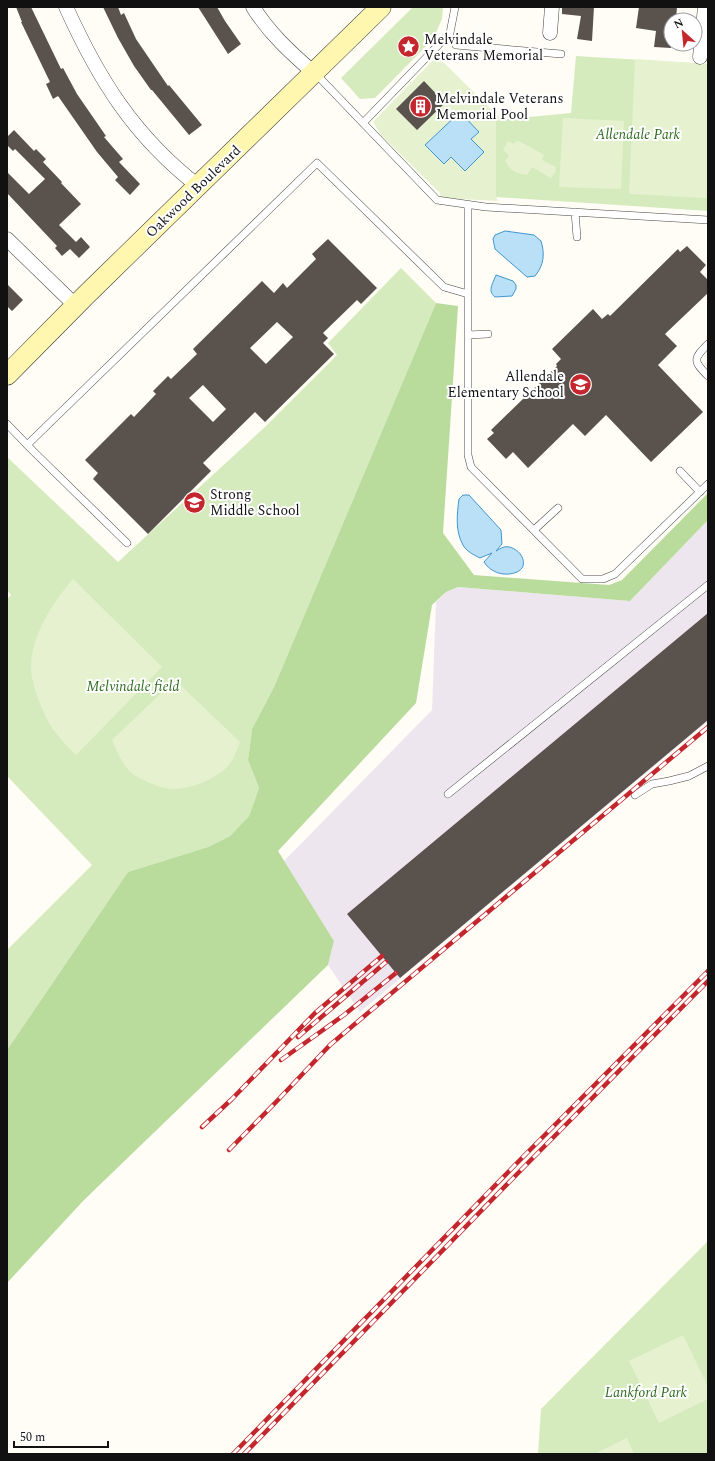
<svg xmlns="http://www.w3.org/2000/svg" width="715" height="1461" font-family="Spectral,serif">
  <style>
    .industrial { fill: #eee6ef }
    .green { fill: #d5ebbd }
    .forest { fill: #b9dc9c }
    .pitch { fill: #e6f2cf }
    .water { fill: #b9e0f7; stroke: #3f96cf }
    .building { fill: #5a524d; fill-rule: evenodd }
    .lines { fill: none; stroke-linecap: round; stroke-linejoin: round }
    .lane-casing { stroke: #444; stroke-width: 8 }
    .street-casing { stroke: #444; stroke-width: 15 }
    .secondary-casing { stroke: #333; stroke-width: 21 }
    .lane { stroke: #fff; stroke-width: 7 }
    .street { stroke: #fff; stroke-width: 14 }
    .secondary { stroke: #fff6b0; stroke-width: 20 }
    .rail-casing { stroke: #c4262e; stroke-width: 4.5 }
    .rail { stroke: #fff; stroke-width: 3; stroke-dasharray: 9; stroke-linecap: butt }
    .labels { text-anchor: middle; stroke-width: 4; stroke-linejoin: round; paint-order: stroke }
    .poi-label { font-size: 14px; fill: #111; stroke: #fff; text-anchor: start }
    .park-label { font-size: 14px; font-style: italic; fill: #2f6b1f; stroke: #fff }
    .street-label { font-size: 14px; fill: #111; stroke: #fff }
  </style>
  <rect width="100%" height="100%" fill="#fffdf5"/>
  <path class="industrial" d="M 708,520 L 708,721 L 360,1012 L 328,965 L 334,941 L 284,861 L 432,710 L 436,602 L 446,592 L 458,587 L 630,601 Z"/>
  <path class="green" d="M 413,7 L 443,7 L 442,19 L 433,39 L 375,98 L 360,99 L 341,78 Z
    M 576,56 L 708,64 L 708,211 L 496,197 L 496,120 L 571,113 Z
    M 401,268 L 436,303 L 274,687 L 252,729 L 248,760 L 259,788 L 249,816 L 230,836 L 208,847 L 128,872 L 7,1050 L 7,950 L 92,865 L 7,776 L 7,599 L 11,595 L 7,590 L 7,457 L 118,562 L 266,426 L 337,355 L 328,343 Z
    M 708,1241 L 708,1454 L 538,1454 L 541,1409 Z"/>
  <path class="forest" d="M 436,303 L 458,306 L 443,533 L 474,575 L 609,585 L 622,580 L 708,493 L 708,520 L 630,601 L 458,587 L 446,592 L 432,605 L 416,703 L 278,851 L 334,941 L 328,965 L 84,1200 L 7,1283 L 7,1050 L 128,872 L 208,847 L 230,836 L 249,816 L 259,788 L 248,760 L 252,729 L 274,687 Z"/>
  <path class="pitch" d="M 437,56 L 501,119 L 496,120 L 496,197 L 498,201 L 441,198 L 440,193 L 381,135 L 373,122 Z
    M 635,59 L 708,64 L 708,198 L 629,194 Z
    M 563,118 L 624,121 L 621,189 L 559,187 Z
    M 508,141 L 514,144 L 515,142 L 519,141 L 544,155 L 542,160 L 556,167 L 556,171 L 551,178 L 532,167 L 527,175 C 519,174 513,172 508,166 L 507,163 L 505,162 L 509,155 L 503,150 Z
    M 73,579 L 162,667 L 76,755 C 69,748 62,741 56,733 C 49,725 45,715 41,706 C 37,697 34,687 32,677 C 26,643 52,603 73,579 Z
    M 175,680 L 240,742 C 237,750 233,761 227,767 C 215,779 191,789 174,789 C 162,789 146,782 136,776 C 124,769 117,752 112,740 Z
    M 683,1335 L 708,1387 L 708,1399 L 659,1423 L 629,1361 Z
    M 627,1438 L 634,1454 L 599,1454 L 598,1452 Z"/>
  <path class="water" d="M 460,112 L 479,132 L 471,139 L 484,152 L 465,171 L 451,157 L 444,164 L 425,145 Z
    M 505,231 L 534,235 L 541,241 C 545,254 544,265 535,276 L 527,277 L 495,249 L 493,239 L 495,235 Z
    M 496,275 L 513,281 L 516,285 L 516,289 L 512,296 L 495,297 C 487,291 493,283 496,275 Z
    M 463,495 L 469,495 L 501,530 L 502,544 L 496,551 C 498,550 501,548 504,547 C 514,545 526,556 523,566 C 522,569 519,571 517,572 C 505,577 491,573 484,562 L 492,553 L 480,558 C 474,555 466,551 463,545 C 455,531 457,514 459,499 Z"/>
  <path class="building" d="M 16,7 L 31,7 L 61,69 L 63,68 L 77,94 L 106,136 L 104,137 L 123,159 L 119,162 L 140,184 L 130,195 L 115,180 L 118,177 L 97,152 L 58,96 L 53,99 L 46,84 L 50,82 L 21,22 L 22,22 Z
    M 103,7 L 118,7 L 121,15 L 124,13 L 136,39 L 168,86 L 169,85 L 202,125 L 189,135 L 152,90 L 151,90 L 134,66 L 118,38 Z
    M 198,7 L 217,7 L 225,21 L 241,44 L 228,54 Z
    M 562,7 L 594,7 L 592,41 L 577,39 L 581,16 L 562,14 Z
    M 639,7 L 677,7 L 676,20 L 671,20 L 671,48 L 654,47 L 656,31 L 636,28 Z
    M 424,81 L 445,103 L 417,130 L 396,109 Z
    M 14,130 L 34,151 L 36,149 L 46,159 L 43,162 L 62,182 L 61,183 L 81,204 L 59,225 L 76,242 L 81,237 L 90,247 L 79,258 L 70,249 L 62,256 L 55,248 L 57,246 L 7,193 L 7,172 L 29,194 L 45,179 L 15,149 L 13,151 L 7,145 L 7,137 Z
    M 328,239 L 377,288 L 361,304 L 357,300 L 323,333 L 328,338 L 323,343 L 334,354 L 265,422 L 255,412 L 203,463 L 211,471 L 148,534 L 93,479 L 98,473 L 85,460 L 131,414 L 134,417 L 156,394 L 153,391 L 168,376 L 171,379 L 197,354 L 193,349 L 262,281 L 274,293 L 283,283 L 287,288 L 316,259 L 312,254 ZM 277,322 L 293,337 L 266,364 L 250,348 ZM 203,385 L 226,409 L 213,422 L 189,398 Z
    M 687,246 L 706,265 L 700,272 L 708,280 L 708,293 L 665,334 L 677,346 L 658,365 L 703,412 L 651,462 L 606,415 L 585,436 L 573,424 L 528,468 L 513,452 L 506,459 L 487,439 L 494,433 L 491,430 L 557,366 L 556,364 L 561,359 L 552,349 L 593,309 L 602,319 L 608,314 L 610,316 L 678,249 L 680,252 Z
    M 7,284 L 23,300 L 12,311 L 7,306 Z
    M 708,613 L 708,720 L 400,978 L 347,914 Z"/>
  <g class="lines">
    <defs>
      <path id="lane" d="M 456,45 L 561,54
        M 315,73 L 437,200 L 486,207 L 708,220
        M 363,123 L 450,33 L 455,7
        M 468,205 L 468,455 L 471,467 L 582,579 L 603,579 L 615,574 L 708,484
        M 575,212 L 577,237
        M 468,335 L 488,334
        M 708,344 C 693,359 693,361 708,376
        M 7,424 L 33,451 L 127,543
        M 27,445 L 317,163 L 444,287 L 468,294
        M 680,471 L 700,492
        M 534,530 L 558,508
        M 448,794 L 708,585
        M 635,795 L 652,784 L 669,781 L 689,776 L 708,766"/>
      <path id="street" d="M 66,7 C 99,80 134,136 198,186
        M 253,7 C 269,33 291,53 314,73
        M 550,33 L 552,7
        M 700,57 L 705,7
        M 7,239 L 76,306"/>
      <path id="secondary" d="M 7,375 L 86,295 L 381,7"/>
    </defs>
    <use href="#lane" class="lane-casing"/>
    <use href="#street" class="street-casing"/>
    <use href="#secondary" class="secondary-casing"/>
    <use href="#lane" class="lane"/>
    <use href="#street" class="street"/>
    <use href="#secondary" class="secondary"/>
    <defs>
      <path id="rail" d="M 298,1037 L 386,962
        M 281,1060 L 344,1015 L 396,973
        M 202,1127 L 232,1099 L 315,1013 L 382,956
        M 229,1150 L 277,1101 L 330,1045 L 343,1034 L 708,727
        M 233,1454 L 517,1163 L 708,971
        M 244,1454 L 523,1168 L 708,981"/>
    </defs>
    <use href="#rail" class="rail-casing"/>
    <use href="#rail" class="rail"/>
  </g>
  <defs>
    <symbol id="sight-disc" viewBox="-11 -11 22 22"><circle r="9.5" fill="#c4262e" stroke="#fff"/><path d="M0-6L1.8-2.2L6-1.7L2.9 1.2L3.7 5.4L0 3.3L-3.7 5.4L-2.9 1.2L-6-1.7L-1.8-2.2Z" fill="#fff"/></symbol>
    <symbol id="building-disc" viewBox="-11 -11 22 22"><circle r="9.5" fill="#c4262e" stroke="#fff"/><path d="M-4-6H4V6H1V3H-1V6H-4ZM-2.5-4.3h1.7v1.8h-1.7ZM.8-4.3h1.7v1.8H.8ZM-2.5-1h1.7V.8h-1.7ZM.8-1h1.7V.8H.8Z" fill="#fff"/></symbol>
    <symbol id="school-disc" viewBox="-11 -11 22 22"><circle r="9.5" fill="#c4262e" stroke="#fff"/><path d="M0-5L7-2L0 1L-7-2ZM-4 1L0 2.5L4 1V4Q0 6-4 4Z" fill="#fff"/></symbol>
  </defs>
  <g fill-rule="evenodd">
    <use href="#sight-disc" x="396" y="34" width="25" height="25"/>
    <use href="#building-disc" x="408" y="94" width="25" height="25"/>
    <use href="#school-disc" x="568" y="372" width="25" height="25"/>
    <use href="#school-disc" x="182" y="490" width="25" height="25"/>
  </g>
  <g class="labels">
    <g class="poi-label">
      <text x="424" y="44">Melvindale<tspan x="424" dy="16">Veterans Memorial</tspan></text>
      <text x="436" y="103">Melvindale Veterans<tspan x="436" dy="16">Memorial Pool</tspan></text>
      <text x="564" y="381" text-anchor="end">Allendale<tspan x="564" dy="16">Elementary School</tspan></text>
      <text x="210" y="499">Strong<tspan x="210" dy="16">Middle School</tspan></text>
    </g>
    <g class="park-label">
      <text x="638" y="139">Allendale Park</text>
      <text x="133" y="691">Melvindale field</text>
      <text x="646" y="1397">Lankford Park</text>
    </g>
    <g class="street-label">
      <text transform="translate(193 191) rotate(-44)" y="5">Oakwood Boulevard</text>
    </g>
  </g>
  <rect width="715" height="1461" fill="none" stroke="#111111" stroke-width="16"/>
  <g transform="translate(683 32) rotate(333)"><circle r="19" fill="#ffffff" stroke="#a0a0a0"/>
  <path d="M0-3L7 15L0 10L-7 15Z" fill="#c4262e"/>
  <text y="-6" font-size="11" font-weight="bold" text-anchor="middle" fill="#111111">N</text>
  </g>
  <path d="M14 1441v6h94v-6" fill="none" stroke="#111111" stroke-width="2"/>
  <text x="20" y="1441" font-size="12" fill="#111111" stroke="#ffffff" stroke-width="3" paint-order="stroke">50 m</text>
</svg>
